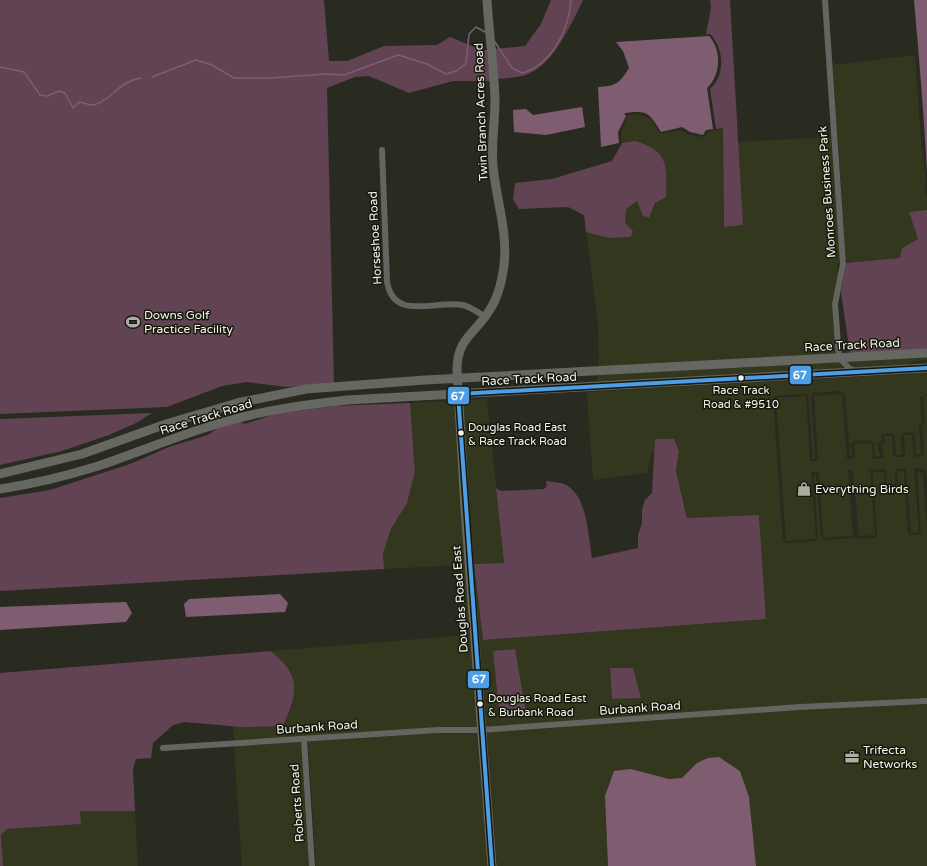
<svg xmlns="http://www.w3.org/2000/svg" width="927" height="866" font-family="'Varela Round',sans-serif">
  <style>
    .built { fill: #33371d; fill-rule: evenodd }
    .green { fill: #614354 }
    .water { fill: #7f5d70 }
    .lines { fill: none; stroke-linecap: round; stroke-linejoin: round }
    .stream { stroke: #7f5d70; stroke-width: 1.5 }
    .street { stroke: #646560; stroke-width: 6 }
    .secondary { stroke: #656760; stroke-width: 9 }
    .bus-1-casing { stroke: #15170d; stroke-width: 7 }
    .bus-1 { stroke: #4d9ee5; stroke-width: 4 }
    .bus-dot { fill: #f2f5e8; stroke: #15170d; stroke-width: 1.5 }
    .labels { text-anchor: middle; stroke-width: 3; stroke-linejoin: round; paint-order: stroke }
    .bus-label { font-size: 11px; fill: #f2f5e8; stroke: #15170d; text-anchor: start }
    .street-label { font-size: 12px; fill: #f2f5e8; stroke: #15170d }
    .poi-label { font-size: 12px; fill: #f2f5e8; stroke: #15170d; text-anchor: start }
    .line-badge { stroke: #15170d; stroke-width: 1.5 }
    .badge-label { font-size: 11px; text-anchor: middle; font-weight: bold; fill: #fff }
  </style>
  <rect width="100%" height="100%" fill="#292b20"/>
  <path class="built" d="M 915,55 L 921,141 L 926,179 L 925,192 L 927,196 L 927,210 L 909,212 L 918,239 L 902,248 L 900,258 L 846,263 L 833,65 Z
    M 640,114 L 650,119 L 660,134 L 681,130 L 689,135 L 704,137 L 708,132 L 723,128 L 724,227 L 743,225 L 738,142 L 831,137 L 840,263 L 837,264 L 838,274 L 832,304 L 836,355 L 599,368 L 598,323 L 586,232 L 609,238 L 631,237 L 633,231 L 625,223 L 624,216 L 626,209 L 637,200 L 643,216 L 649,218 L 655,203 L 635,141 L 622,143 L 621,132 L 628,115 Z
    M 927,356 L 927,360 L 916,361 L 901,367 L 859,369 L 845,361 Z
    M 837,361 L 846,370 L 594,384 L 599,375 Z
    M 927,373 L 927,394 L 920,397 L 922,422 L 919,425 L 921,454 L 916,454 L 915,435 L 912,432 L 903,433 L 901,436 L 902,455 L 896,455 L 895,436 L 892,433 L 884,434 L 881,437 L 882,440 L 878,443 L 878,451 L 881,456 L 875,457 L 874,443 L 871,440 L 854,441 L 851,444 L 852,456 L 850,456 L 845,394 L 842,391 L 813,393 L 811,396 L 815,459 L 813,459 L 808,396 L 805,394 L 776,396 L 773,398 L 783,541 L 786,543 L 816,541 L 818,538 L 814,475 L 816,475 L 821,538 L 824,540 L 853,538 L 856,536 L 852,486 L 856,537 L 859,539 L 875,538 L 877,535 L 873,472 L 884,472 L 884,486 L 887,488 L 895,487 L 898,484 L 897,471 L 904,471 L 908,533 L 911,535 L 919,535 L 921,532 L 917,471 L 923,473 L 927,528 L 927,698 L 799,704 L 484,727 L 462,400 L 487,399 L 504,563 L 474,565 L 483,640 L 766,619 L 759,515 L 687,518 L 684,501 L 676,471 L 679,451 L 655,439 L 654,452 L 651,454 L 647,473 L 593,480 L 587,394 L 589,392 ZM 493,651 L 525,712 L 499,710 Z
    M 842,394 L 847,459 L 855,458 L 854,444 L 872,443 L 873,459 L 884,458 L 881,443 L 885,443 L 884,436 L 892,436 L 893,457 L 905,457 L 904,435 L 912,435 L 914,457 L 924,456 L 922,425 L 925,425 L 923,396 L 927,396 L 927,487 L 926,470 L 923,470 L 922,468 L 914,469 L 919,532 L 911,533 L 906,468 L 895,469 L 895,484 L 887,484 L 886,469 L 870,470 L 875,535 L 859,536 L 853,470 L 848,470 L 853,536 L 823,538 L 819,472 L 811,472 L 816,539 L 786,541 L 776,398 L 806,396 L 810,461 L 818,461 L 814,396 Z
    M 455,401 L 477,727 L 234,740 L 233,726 L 283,726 L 293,705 L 293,684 L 291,673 L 271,651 L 466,635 L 461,565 L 384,569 L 383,554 L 391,529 L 407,503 L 415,471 L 410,403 Z
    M 927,704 L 927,866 L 756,866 L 749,797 L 740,771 L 719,757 L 697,763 L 682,778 L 669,779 L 631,769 L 605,796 L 608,866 L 495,866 L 484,733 L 799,710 Z
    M 438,733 L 477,733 L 488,866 L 316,866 L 308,742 Z
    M 301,742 L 309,866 L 242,866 L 234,746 Z
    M 80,811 L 135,811 L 138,866 L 3,866 L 1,835 L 7,829 L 81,824 Z"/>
  <path class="green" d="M 0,0 L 324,0 L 329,61 L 347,61 L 384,46 L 437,45 L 450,37 L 481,50 L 487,50 L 490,81 L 453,81 L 409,93 L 369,76 L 355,77 L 327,88 L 334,383 L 286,387 L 247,382 L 222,386 L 167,407 L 0,414 Z
    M 551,0 L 583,0 C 571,24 554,64 528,74 C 519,78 506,78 497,79 L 494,49 L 525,46 L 541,24 Z
    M 710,0 L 730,0 L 743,225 L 724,227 L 723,128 L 716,129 L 710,89 C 726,75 724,48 710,34 L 706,34 L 711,8 Z
    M 635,141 C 669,151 667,166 666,197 L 655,203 L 649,218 L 643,216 L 637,201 L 626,209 L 625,223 L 633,231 L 631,237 L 609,238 L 586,232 L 584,215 L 568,207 L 519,209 L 513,199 L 515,183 L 552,179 L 612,161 L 622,143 Z
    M 927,210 L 927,350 L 850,354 L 841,292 L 846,263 L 900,258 L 902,248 L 918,239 L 909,212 Z
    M 410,403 L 415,471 L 407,503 L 391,529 L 383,554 L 384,569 L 0,591 L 0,498 L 50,490 L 130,464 L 169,447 L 208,435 L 220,426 L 238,421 L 245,424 L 275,414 L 335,406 Z
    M 152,413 L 136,423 L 109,435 L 62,451 L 0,465 L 0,419 Z
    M 655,439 L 674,439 L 679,451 L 676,471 L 687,518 L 759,515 L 766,619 L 483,640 L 474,564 L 504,563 L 496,488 L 501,491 L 544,489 L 547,486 L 546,481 C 552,482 563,482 568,486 C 588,500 588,536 592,558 L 638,548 L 638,535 L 642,523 L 642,509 L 645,500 L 652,493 Z
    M 515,649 L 526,712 L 499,710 L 493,651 Z
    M 271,651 C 277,657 286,664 290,672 C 300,689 290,711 283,726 L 241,727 L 185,722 L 173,725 L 153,743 L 151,758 L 136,759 L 133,769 L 135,811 L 80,811 L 81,824 L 7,829 L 1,835 L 3,866 L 0,866 L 0,673 Z
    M 610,668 L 633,668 L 641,698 L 612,699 Z"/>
  <path class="water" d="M 914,0 L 927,0 L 927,172 C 924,115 919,57 914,0 Z
    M 709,36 C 722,50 721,75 707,88 L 713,129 L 706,130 L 703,135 L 690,132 L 682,127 L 661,132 C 649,112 647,110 624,113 L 626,116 L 618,132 L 619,143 L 601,147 L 598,87 C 616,86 620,83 629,68 L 623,51 L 616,42 Z
    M 582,107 L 585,127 L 546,135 L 514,132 L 513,110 L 526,109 L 533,115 Z
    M 280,594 L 288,603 L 285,612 L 186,617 L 184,604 L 189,599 Z
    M 126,602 L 132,613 L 126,622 L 0,630 L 0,607 Z
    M 719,757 L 740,771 L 749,797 L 756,866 L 608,866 L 605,796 L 614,771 L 631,769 L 669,779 L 682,778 L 697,763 L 708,758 Z"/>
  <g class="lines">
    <path class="stream" d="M 495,42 L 512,68 L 522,73 C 552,65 569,29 571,0
      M 0,67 L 24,72 L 40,95 L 47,96 L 59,91 L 65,93 L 73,108 L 79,102 C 84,102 89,106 94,105 C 112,100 119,81 141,78
      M 152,77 L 196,60 L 212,65 L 234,78 L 270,78 L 325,74 L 344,75 L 398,55 L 427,64 L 446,74 L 456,71 L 466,64 L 469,34 L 476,27 L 485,32"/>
    <path class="street" d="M 825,0 L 843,264 L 835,304 L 839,358 L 849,368 L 855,371
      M 382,150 L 387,281 C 393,322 435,300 463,305 C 471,307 478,312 485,317
      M 304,739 L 312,866
      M 163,748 L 438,730 L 481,730 L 799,707 L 927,701"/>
    <path class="secondary" d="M 487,0 C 489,33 494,66 495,100 C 495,122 491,144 493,166 C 496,199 508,232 504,265 C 502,281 498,298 489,311 C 475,334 457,338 457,370 L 465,509 L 492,866
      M 0,474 L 82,454 L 166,424 L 237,403 L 306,389 L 425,380 L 927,353
      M 0,489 C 33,484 66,476 98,466 C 140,452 181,434 224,422 C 264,410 305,405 347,400 L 927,368"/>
    <defs>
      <path id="bus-1" d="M 492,866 L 458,394 L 927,368"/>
    </defs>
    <use href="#bus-1" class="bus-1-casing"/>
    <use href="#bus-1" class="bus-1"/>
  </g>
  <defs>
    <symbol id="stadium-bare" viewBox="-9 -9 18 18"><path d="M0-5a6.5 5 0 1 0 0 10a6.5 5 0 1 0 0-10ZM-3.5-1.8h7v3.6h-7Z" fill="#acaea2" stroke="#15170d" stroke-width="2.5" paint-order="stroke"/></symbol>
    <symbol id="shop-bare" viewBox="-9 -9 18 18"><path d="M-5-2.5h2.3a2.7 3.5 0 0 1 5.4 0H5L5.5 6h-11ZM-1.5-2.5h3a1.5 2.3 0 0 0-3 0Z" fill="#acaea2" stroke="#15170d" stroke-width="2.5" paint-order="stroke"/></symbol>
    <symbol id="office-bare" viewBox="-9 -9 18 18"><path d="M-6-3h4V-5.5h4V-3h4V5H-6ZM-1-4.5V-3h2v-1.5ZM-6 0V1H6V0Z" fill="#acaea2" stroke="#15170d" stroke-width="2.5" paint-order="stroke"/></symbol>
  </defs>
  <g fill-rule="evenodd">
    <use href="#stadium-bare" x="123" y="312" width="20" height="20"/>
    <use href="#shop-bare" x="794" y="479" width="20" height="20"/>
    <use href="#office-bare" x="842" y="747" width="20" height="20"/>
  </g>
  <g class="bus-dot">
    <circle cx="741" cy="378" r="3.5"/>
    <circle cx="461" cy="433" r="3.5"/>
    <circle cx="480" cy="704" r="3.5"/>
  </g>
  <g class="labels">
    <g class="bus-label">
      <text x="741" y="394" text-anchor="middle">Race Track<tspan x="741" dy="14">Road &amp; #9510</tspan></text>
      <text x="468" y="431">Douglas Road East<tspan x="468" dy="14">&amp; Race Track Road</tspan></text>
      <text x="488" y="702">Douglas Road East<tspan x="488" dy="14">&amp; Burbank Road</tspan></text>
    </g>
    <g class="street-label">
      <text transform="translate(481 112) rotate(-92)" y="4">Twin Branch Acres Road</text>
      <text transform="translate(827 192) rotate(-94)" y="4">Monroes Business Park</text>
      <text transform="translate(375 238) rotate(-93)" y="4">Horseshoe Road</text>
      <text transform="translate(852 345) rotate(-3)" y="4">Race Track Road</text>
      <text transform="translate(529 379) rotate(-3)" y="4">Race Track Road</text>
      <text transform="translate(206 417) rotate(-17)" y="4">Race Track Road</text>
      <text transform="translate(460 599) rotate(-94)" y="4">Douglas Road East</text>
      <text transform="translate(640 708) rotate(-4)" y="4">Burbank Road</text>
      <text transform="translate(317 727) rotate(-4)" y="4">Burbank Road</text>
      <text transform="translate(297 803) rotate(-94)" y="4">Roberts Road</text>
    </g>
    <g class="poi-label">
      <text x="144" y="319">Downs Golf<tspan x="144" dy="14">Practice Facility</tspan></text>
      <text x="815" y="493">Everything Birds</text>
      <text x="863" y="754">Trifecta<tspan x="863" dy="14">Networks</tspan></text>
    </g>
  </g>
  <g class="line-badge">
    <rect x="789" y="365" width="23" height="20" rx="4" fill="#4d9ee5"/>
    <rect x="447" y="386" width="23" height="19" rx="4" fill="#4d9ee5"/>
    <rect x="467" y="670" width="23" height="19" rx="4" fill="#4d9ee5"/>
  </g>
  <g class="badge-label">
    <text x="800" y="379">67</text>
    <text x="458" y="400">67</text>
    <text x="479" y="683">67</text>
  </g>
</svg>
